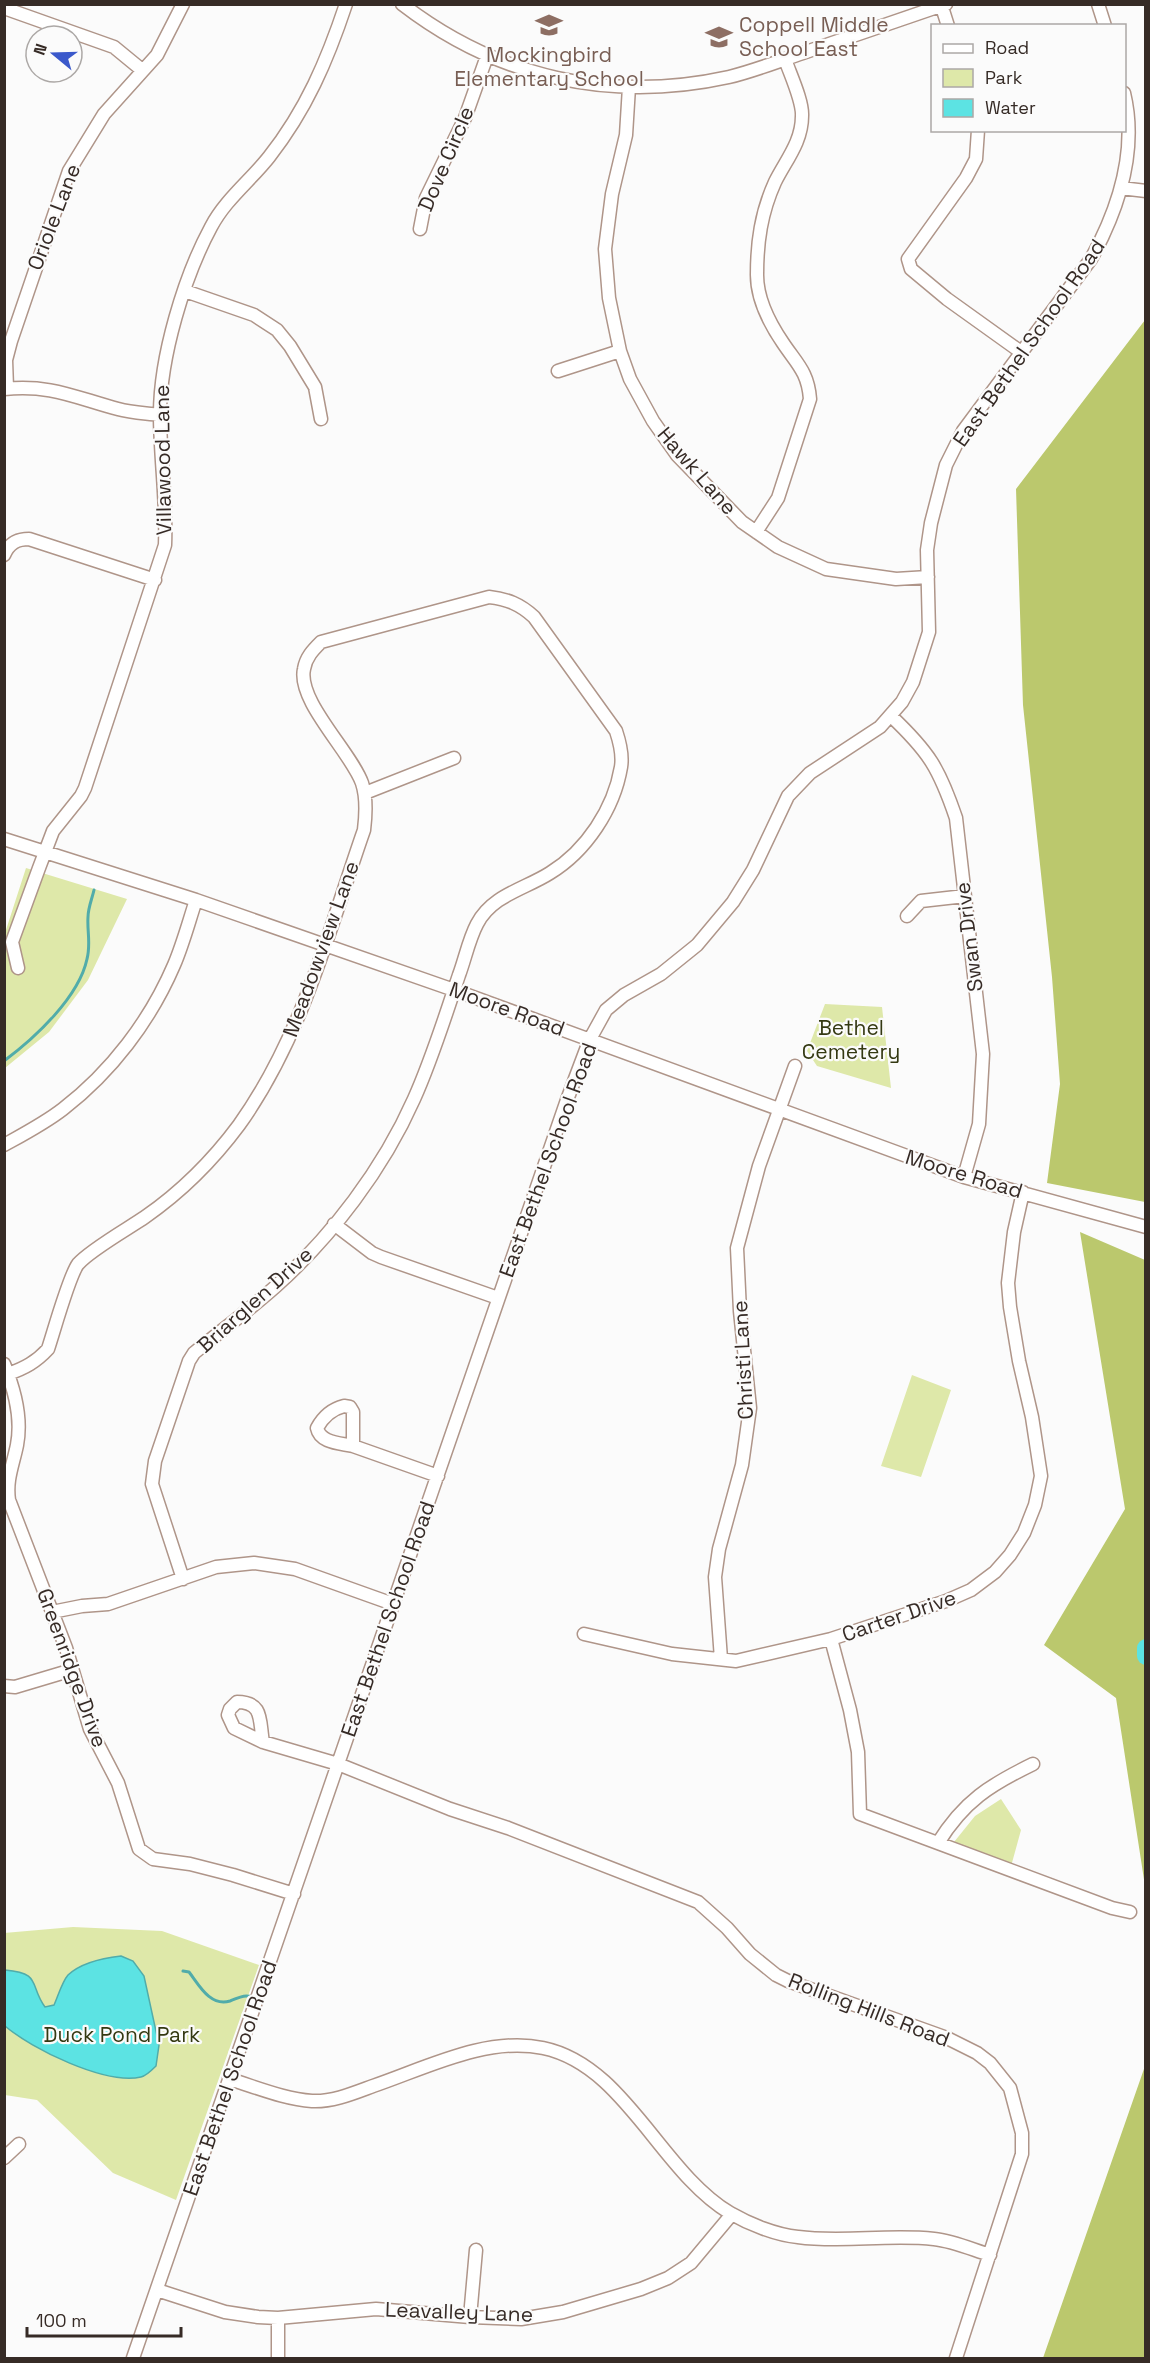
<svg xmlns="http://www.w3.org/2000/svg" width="1150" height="2363" font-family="'Space Grotesk',sans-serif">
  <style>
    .green { fill: #dee8a9 }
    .forest { fill: #bbc86d }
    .water { fill: #5ce3e3; stroke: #51acaa; stroke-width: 1.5 }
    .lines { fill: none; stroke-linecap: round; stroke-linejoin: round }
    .stream { stroke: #51acaa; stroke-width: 3 }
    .river { stroke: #5ce3e3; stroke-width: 18 }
    .minor-casing { stroke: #af9589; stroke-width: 15 }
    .minor { stroke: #fff; stroke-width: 12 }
    .labels { text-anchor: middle; stroke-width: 4.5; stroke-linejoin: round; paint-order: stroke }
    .education-label { font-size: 21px; fill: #785e54; stroke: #fbfbfb; text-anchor: start }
    .street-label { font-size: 21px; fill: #362b26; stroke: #fbfbfb }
    .park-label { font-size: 21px; fill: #343912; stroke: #fbfbfb }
  </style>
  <rect width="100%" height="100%" fill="#fbfbfb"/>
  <path class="green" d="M 26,868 L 127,899 L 88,980 L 49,1032 L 5,1068 L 5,933 Z
    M 825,1004 L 882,1007 L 891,1088 L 817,1066 L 807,1051 Z
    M 912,1375 L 951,1390 L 921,1477 L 881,1466 Z
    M 1001,1799 L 1021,1830 L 1010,1870 L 950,1847 L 975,1816 Z
    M 73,1927 L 162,1931 L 259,1965 L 176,2200 L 113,2173 L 37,2100 L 5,2095 L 4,1933 Z"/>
  <path class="forest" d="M 1145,320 L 1145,1202 L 1047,1183 L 1060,1084 L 1052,977 L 1023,705 L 1016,489 Z
    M 1080,1232 L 1145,1260 L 1145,1886 L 1116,1698 L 1044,1645 L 1125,1509 Z
    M 1145,2066 L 1145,2358 L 1043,2358 Z"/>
  <path class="water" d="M 121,1956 L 133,1961 L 144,1976 L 159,2045 L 156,2066 C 152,2070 146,2076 141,2077 C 105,2085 32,2049 5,2026 L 5,1970 C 42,1973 29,1985 45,2007 L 54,2005 C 58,1996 62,1982 68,1975 C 82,1962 103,1958 121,1956 Z"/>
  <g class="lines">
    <path class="stream" d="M 4,1061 C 35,1038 79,997 87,959 C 91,944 87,931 88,917 C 88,908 92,899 94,890
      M 183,1971 L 189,1972 C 199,1985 210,2007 230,2001 C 239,1998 243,1994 253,1997"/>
    <path class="river" d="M 1146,1648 L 1146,1656"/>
    <defs>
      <path id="minor" d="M 402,4 C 498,78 611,103 729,77 C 754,71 779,61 803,53 C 851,37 898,20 946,4
        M 941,4 L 948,26
        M 1098,4 L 1105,26
        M 4,8 L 114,47 L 142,70
        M 629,87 L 626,135 L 612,194 L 605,249 L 609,298 L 620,351 L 630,379 L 653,421 L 677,455 L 742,522 L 778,547 L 826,569 L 896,579 L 928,577
        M 978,130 L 976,159 L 966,178 L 908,259 L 911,269 L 947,299 L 1021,352
        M 1121,188 L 1146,191
        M 420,229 L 426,198 L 465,118 L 487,56
        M 185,291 L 254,315 L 277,330 L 290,346 L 315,387 L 321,419
        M 558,371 L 620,351
        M 7,388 L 6,360 L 11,341 L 69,171 L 104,114 L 157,55 L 183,4
        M 4,389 C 51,384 76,398 118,409 C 132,413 146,413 160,415
        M 756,532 L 778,498 L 810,399 C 808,372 797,364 783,343 C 770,324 757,298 757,275 C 757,242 761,213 775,182 C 786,160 802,142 802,116 C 803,101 790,74 785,59
        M 4,555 C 9,543 17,539 29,539 L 155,580
        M 891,716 C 929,752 939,768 956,818 L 983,1054 L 979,1124 L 964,1177
        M 365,793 L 454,758
        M 4,839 L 196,900 L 454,990 L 964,1177 L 1146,1227
        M 907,916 L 921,901 L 965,896
        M 18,968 L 12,942 L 39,868 L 53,831 L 81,796 L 85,788 L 165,545 C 167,501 160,458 160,414 C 160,357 184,277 211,227 C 225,200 250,181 269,157 C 306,110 327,61 346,4
        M 4,1145 C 24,1134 45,1123 63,1109 C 111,1072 150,1021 174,965 C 183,944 189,921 196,900
        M 334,1224 L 372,1253 L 381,1257 L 498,1298
        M 4,1364 C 14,1388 22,1419 17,1445 C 13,1465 6,1480 9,1500 L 66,1648 L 90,1729 L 118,1783 L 139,1849 L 153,1859 L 190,1864 L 233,1875 L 294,1894
        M 8,1374 C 25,1368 36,1362 48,1349 C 54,1331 69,1276 78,1264 C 90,1250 129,1228 145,1217 C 181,1192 213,1160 239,1125 C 302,1037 329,930 364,830 C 366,814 367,798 362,783 C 351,752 297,701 304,669 C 306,657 313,650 321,642 L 489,597 C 507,599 520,604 534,617 L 616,731 C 620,743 623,755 621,767 C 614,809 586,851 550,873 C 525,889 492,895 477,924 C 469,939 465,959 459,975 C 445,1017 432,1059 414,1099 C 383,1169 332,1236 275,1287 C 249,1310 221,1331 194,1353 L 189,1361 L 155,1461 L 152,1484 L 183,1579
        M 344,1406 L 350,1407 L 353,1412 L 353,1446 C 340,1443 320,1443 317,1428 C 323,1417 332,1409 344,1406 Z
        M 353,1446 L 438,1476
        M 52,1612 L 82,1606 L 108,1604 L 216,1567 L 254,1563 L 295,1569 L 393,1604
        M 584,1634 L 672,1654 L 736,1661 L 831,1639 L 946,1601 L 971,1590 L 995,1572 L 1010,1555 L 1024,1533 L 1035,1505 L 1041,1476 L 1032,1417 L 1019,1361 L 1010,1307 L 1008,1283 L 1014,1232 L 1023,1192
        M 831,1639 L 850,1710 L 858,1752 L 860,1814 L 1112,1908 L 1130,1912
        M 721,1659 L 715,1577 L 719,1549 L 742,1465 L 750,1408 L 740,1311 L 737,1248 L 759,1166 L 795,1066
        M 4,1686 L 15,1687 L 72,1670
        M 263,1742 C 259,1721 264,1702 237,1702 L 230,1709 L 228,1715 L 234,1728 L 263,1742 L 338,1764 L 450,1809 L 508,1828 L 698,1902 L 727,1928 L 750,1954 L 776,1975 L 788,1981 L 947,2038 L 977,2053 L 990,2063 L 1010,2088 L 1022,2133 L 1022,2154 L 956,2358
        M 938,1843 C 964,1801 990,1785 1033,1764
        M 229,2079 C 256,2087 284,2099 312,2101 C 333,2102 354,2093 373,2086 C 426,2068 487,2036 543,2048 C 625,2065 660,2171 730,2213 C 749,2224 776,2235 798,2237 C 841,2243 888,2234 934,2239 C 953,2241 971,2249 990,2255
        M 4,2158 L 19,2144
        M 157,2290 L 225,2312 L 258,2317 L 278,2318 L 376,2309 L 470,2317 L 521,2319 L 563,2312 L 641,2289 L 668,2278 L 691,2263 L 732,2214
        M 470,2317 L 476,2250
        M 278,2318 L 278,2358
        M 133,2358 L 567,1100 L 590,1039 L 606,1010 L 624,995 L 661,974 L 697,945 L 733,902 L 753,870 L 788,796 L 810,773 L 880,727 L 902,702 L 913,682 L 929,632 L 927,550 L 931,523 L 946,465 L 963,431 L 1091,259 C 1119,208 1138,151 1124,93"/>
    </defs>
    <use href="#minor" class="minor-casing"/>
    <use href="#minor" class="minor"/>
  </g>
  <defs>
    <symbol id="school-bare" viewBox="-9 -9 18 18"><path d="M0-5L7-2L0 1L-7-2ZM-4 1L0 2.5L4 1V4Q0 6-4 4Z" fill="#8d6e63" stroke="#fbfbfb" stroke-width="2.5" paint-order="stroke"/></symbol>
  </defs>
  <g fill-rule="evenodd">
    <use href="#school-bare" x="530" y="6" width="38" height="38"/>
    <use href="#school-bare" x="700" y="18" width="38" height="38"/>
  </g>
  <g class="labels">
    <g class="education-label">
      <text x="739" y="32">Coppell Middle<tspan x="739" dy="24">School East</tspan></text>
      <text x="549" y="62" text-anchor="middle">Mockingbird<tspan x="549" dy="24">Elementary School</tspan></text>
    </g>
    <g class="street-label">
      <text transform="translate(446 159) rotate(-67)" y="7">Dove Circle</text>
      <text transform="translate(54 217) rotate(-69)" y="7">Oriole Lane</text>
      <text transform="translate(1029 343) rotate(-55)" y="7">East Bethel School Road</text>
      <text transform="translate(163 460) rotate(-91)" y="7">Villawood Lane</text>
      <text transform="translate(697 471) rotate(49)" y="7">Hawk Lane</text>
      <text transform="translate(969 937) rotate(-97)" y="7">Swan Drive</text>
      <text transform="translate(321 949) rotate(-70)" y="7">Meadowview Lane</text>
      <text transform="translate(507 1009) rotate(20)" y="7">Moore Road</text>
      <text transform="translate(548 1160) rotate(-70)" y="7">East Bethel School Road</text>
      <text transform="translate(964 1174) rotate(17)" y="7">Moore Road</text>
      <text transform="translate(255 1300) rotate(-42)" y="7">Briarglen Drive</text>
      <text transform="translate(743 1360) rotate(-93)" y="7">Christi Lane</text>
      <text transform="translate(899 1616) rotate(-19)" y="7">Carter Drive</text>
      <text transform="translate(388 1619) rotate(-71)" y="7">East Bethel School Road</text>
      <text transform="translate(72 1668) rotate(70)" y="7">Greenridge Drive</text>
      <text transform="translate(869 2010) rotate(21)" y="7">Rolling Hills Road</text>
      <text transform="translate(230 2078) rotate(-71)" y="7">East Bethel School Road</text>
      <text transform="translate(459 2312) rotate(2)" y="7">Leavalley Lane</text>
    </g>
    <g class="park-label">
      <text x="851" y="1035">Bethel<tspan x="851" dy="24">Cemetery</tspan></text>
      <text x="122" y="2042">Duck Pond Park</text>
    </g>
  </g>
  <rect width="1150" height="2363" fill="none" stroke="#362b26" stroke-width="12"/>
  <rect x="931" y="24" width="195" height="108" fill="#fbfbfb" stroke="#aca8a6" stroke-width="1.5"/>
  <rect x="943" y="44" width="30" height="9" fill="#ffffff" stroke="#aca8a6" stroke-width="1.5"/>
  <text x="985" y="54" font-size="18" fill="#362b26">Road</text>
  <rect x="943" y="69" width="30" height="18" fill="#dee8a9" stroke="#aca8a6" stroke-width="1.5"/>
  <text x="985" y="84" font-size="18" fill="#362b26">Park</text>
  <rect x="943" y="99" width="30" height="18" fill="#5ce3e3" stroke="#aca8a6" stroke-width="1.5"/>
  <text x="985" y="114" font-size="18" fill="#362b26">Water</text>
  <g transform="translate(54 54) rotate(289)"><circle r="28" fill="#fbfbfb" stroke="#aca8a6" stroke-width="1.5"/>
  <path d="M0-4.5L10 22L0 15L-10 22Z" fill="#3b59cb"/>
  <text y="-9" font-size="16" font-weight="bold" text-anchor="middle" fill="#362b26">N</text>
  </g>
  <path d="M27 2327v9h154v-9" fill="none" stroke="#362b26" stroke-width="3"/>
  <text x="36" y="2327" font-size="18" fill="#362b26" stroke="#fbfbfb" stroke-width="4.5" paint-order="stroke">100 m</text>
</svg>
